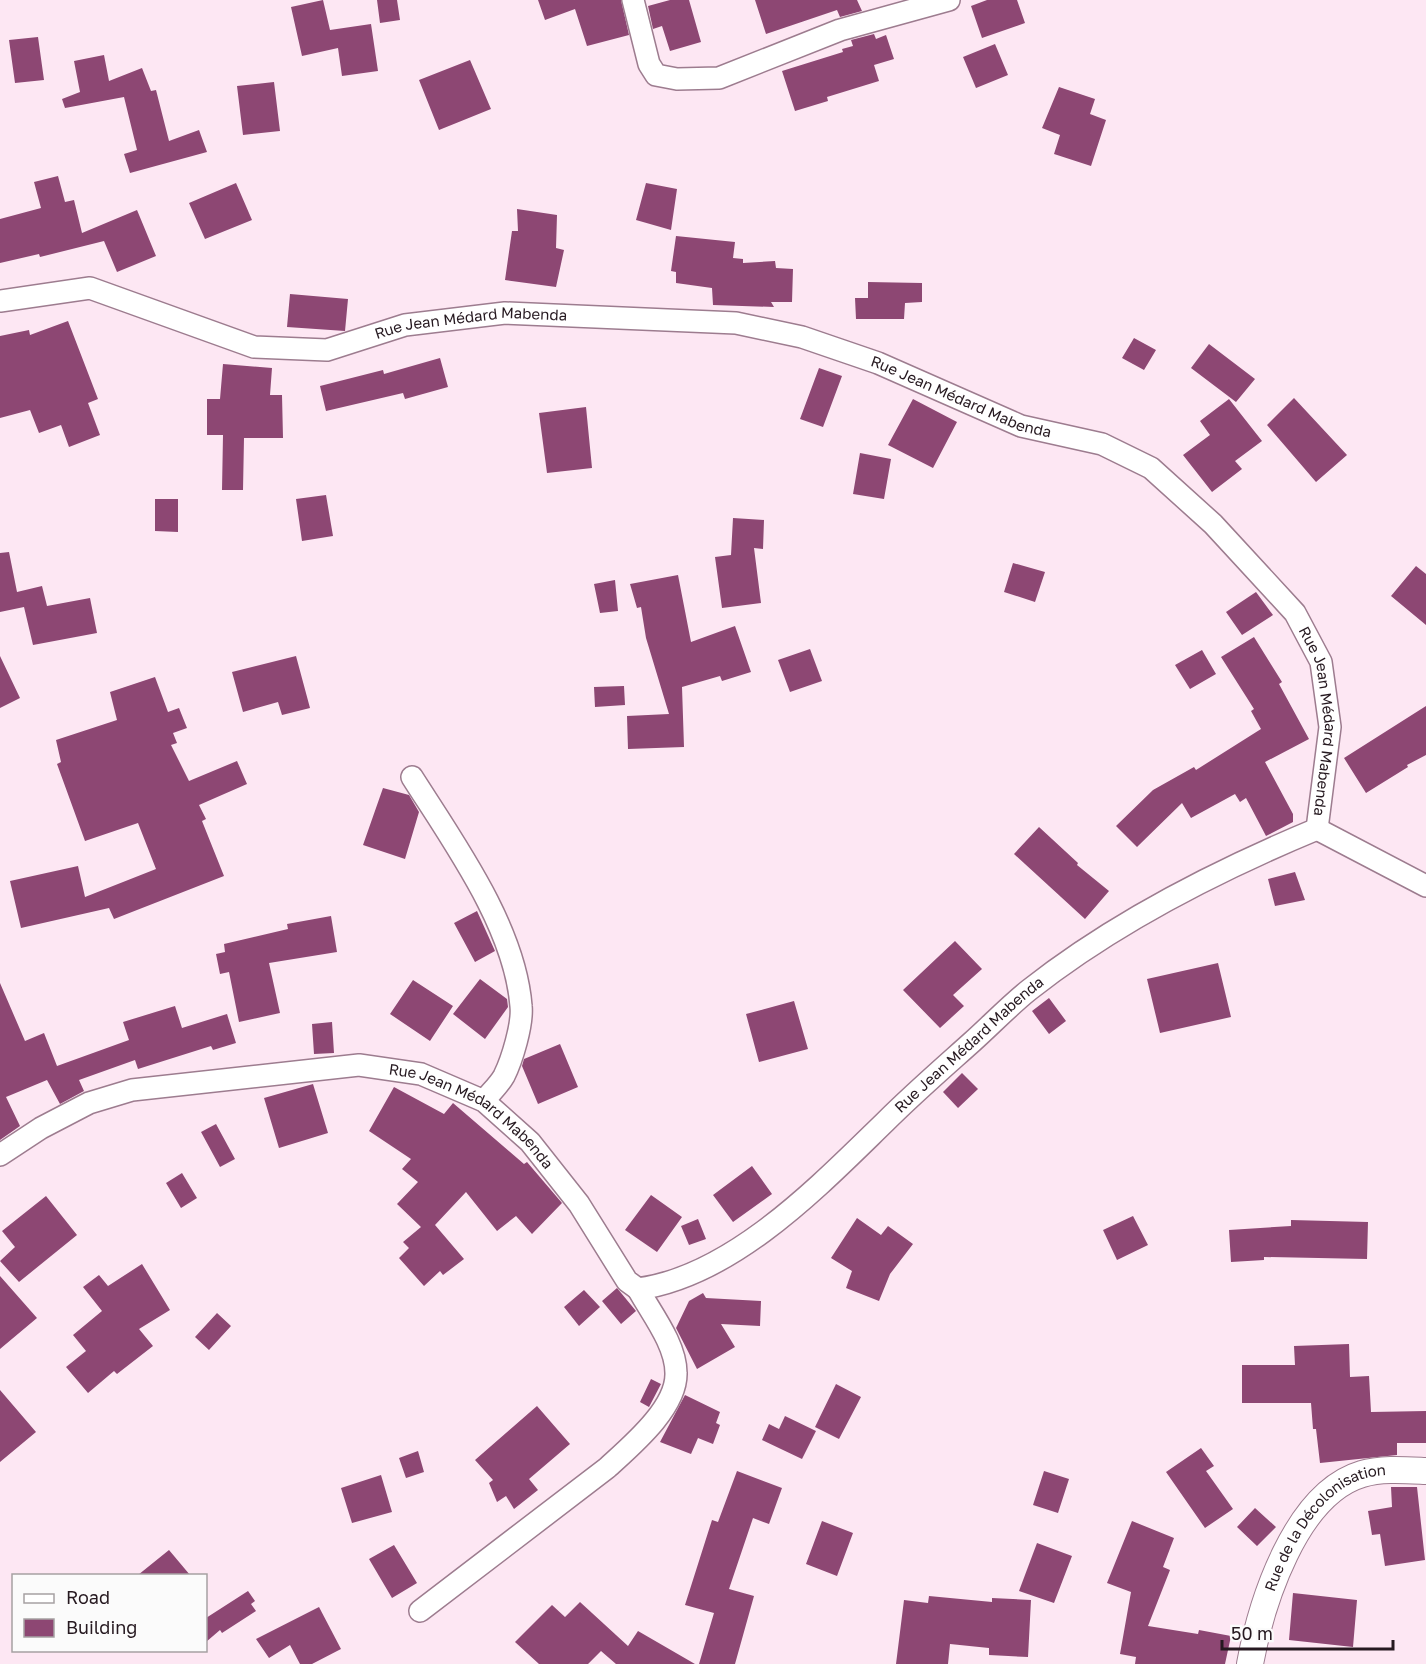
<svg xmlns="http://www.w3.org/2000/svg" width="1426" height="1664" font-family="'Golos Text',sans-serif">
  <style>
    .building { fill: #8d4773 }
    .lines { fill: none; stroke-linecap: round; stroke-linejoin: round }
    .minor-casing { stroke: #9d7c8f; stroke-width: 24 }
    .tertiary-casing { stroke: #9d7c8f; stroke-width: 28 }
    .minor { stroke: #fff; stroke-width: 21 }
    .tertiary { stroke: #fff; stroke-width: 26 }
    .labels { text-anchor: middle; stroke-width: 6; stroke-linejoin: round; paint-order: stroke }
    .street-label { font-size: 15px; fill: #261920; stroke: #fbfbfb }
  </style>
  <rect width="100%" height="100%" fill="#fde7f3"/>
  <path class="building" d="M 323,0 L 330,30 L 371,24 L 378,71 L 342,76 L 338,48 L 302,56 L 291,7 Z
    M 377,0 L 397,0 L 400,20 L 380,23 Z
    M 538,0 L 621,0 L 629,35 L 587,46 L 575,9 L 545,20 Z
    M 670,0 L 689,0 L 701,42 L 670,51 L 662,26 L 653,29 L 648,6 Z
    M 755,0 L 857,0 L 862,11 L 840,17 L 837,10 L 766,34 Z
    M 987,0 L 1017,0 L 1025,23 L 982,38 L 971,6 Z
    M 874,34 L 876,39 L 886,35 L 894,59 L 874,65 L 879,81 L 827,97 L 828,101 L 795,111 L 782,71 L 843,52 L 842,49 L 853,46 L 851,40 Z
    M 38,37 L 44,80 L 15,83 L 9,40 Z
    M 995,44 L 1008,75 L 976,88 L 963,57 Z
    M 104,55 L 109,81 L 142,68 L 151,91 L 156,90 L 169,141 L 199,130 L 207,152 L 130,173 L 124,154 L 137,150 L 124,97 L 65,108 L 62,99 L 80,92 L 74,61 Z
    M 470,60 L 491,109 L 439,130 L 419,80 Z
    M 274,82 L 280,131 L 243,135 L 237,86 Z
    M 1059,87 L 1095,99 L 1090,114 L 1106,120 L 1091,166 L 1054,154 L 1060,135 L 1042,128 Z
    M 58,176 L 65,202 L 74,200 L 82,233 L 137,210 L 156,256 L 117,272 L 104,241 L 40,257 L 39,254 L 0,263 L 0,219 L 41,208 L 34,182 Z
    M 236,183 L 252,220 L 205,239 L 189,203 Z
    M 646,183 L 677,189 L 671,230 L 636,220 Z
    M 517,209 L 557,215 L 556,248 L 564,250 L 556,287 L 505,280 L 512,231 L 518,231 Z
    M 676,236 L 735,242 L 733,258 L 743,259 L 743,263 L 775,261 L 776,268 L 793,269 L 792,302 L 771,302 L 774,307 L 713,305 L 712,288 L 676,283 L 676,272 L 671,271 Z
    M 868,282 L 922,283 L 922,302 L 905,303 L 904,319 L 856,319 L 855,298 L 868,298 Z
    M 290,294 L 348,299 L 345,331 L 287,327 Z
    M 68,321 L 98,399 L 88,403 L 100,435 L 69,447 L 61,425 L 39,433 L 30,410 L 0,418 L 0,336 L 29,330 L 30,335 Z
    M 1134,338 L 1156,350 L 1144,370 L 1122,358 Z
    M 1209,344 L 1255,379 L 1236,402 L 1191,368 Z
    M 440,358 L 448,387 L 405,399 L 403,393 L 326,411 L 320,386 L 383,370 L 384,374 Z
    M 223,364 L 272,368 L 270,395 L 282,395 L 283,438 L 244,438 L 243,490 L 222,490 L 223,435 L 207,435 L 207,399 L 220,399 Z
    M 819,368 L 842,376 L 823,427 L 800,419 Z
    M 1294,398 L 1347,455 L 1316,482 L 1267,425 Z
    M 913,399 L 957,422 L 933,468 L 888,445 Z
    M 1229,399 L 1262,441 L 1235,461 L 1242,469 L 1212,492 L 1183,455 L 1210,435 L 1200,421 Z
    M 586,407 L 592,468 L 547,473 L 539,413 Z
    M 860,453 L 891,459 L 884,499 L 853,494 Z
    M 326,495 L 333,536 L 302,541 L 296,499 Z
    M 155,499 L 178,499 L 178,532 L 155,531 Z
    M 733,518 L 764,520 L 763,549 L 754,548 L 761,603 L 722,608 L 715,557 L 731,555 Z
    M 9,552 L 17,592 L 42,586 L 47,606 L 90,598 L 97,633 L 33,645 L 24,607 L 0,612 L 0,553 Z
    M 1013,563 L 1045,572 L 1035,602 L 1004,592 Z
    M 1416,566 L 1426,574 L 1426,625 L 1391,596 Z
    M 678,575 L 691,642 L 735,626 L 751,672 L 722,681 L 720,676 L 682,687 L 684,747 L 628,749 L 627,716 L 669,714 L 646,638 L 641,607 L 637,608 L 630,584 Z
    M 615,580 L 618,611 L 600,613 L 594,584 Z
    M 1256,592 L 1273,615 L 1242,635 L 1226,612 Z
    M 1254,637 L 1282,682 L 1279,684 L 1309,739 L 1265,762 L 1293,814 L 1293,822 L 1266,836 L 1246,798 L 1240,802 L 1235,794 L 1191,818 L 1182,803 L 1137,847 L 1116,826 L 1153,790 L 1194,767 L 1196,770 L 1261,729 L 1251,711 L 1254,709 L 1221,657 Z
    M 810,649 L 822,681 L 790,692 L 778,660 Z
    M 1202,650 L 1216,674 L 1190,689 L 1175,665 Z
    M 0,656 L 20,698 L 0,708 Z
    M 296,656 L 310,708 L 282,715 L 278,702 L 243,712 L 232,672 Z
    M 155,677 L 168,712 L 179,708 L 187,728 L 173,733 L 177,743 L 171,745 L 189,781 L 237,761 L 247,784 L 199,805 L 206,819 L 202,821 L 224,876 L 114,919 L 109,908 L 21,928 L 10,881 L 78,866 L 85,897 L 156,869 L 138,823 L 85,841 L 57,764 L 61,762 L 56,740 L 117,720 L 110,692 Z
    M 624,686 L 625,705 L 595,707 L 594,687 Z
    M 1426,706 L 1426,755 L 1407,765 L 1408,767 L 1366,793 L 1344,758 Z
    M 383,788 L 409,795 L 419,812 L 405,859 L 363,845 Z
    M 1039,827 L 1078,863 L 1077,865 L 1109,891 L 1085,919 L 1014,854 Z
    M 1295,872 L 1305,900 L 1275,906 L 1268,879 Z
    M 477,911 L 495,951 L 475,962 L 454,923 Z
    M 331,916 L 337,952 L 269,963 L 280,1013 L 239,1022 L 229,972 L 220,974 L 216,954 L 225,952 L 224,944 L 288,929 L 287,924 Z
    M 955,941 L 982,969 L 953,995 L 964,1006 L 940,1028 L 903,990 Z
    M 1218,963 L 1231,1017 L 1160,1033 L 1147,979 Z
    M 480,979 L 507,999 L 508,1007 L 485,1039 L 453,1014 Z
    M 413,980 L 453,1006 L 430,1041 L 390,1014 Z
    M 0,983 L 25,1041 L 44,1033 L 57,1066 L 129,1040 L 123,1022 L 175,1006 L 182,1028 L 227,1014 L 236,1043 L 213,1050 L 211,1046 L 138,1069 L 135,1060 L 79,1080 L 84,1091 L 60,1104 L 47,1080 L 6,1097 L 20,1126 L 0,1140 Z
    M 1049,998 L 1066,1021 L 1049,1034 L 1032,1011 Z
    M 794,1001 L 808,1049 L 759,1062 L 746,1014 Z
    M 332,1022 L 334,1053 L 314,1054 L 312,1024 Z
    M 560,1044 L 578,1087 L 538,1104 L 522,1066 L 524,1059 Z
    M 962,1073 L 978,1089 L 958,1108 L 943,1092 Z
    M 313,1084 L 328,1133 L 279,1148 L 264,1098 Z
    M 394,1087 L 444,1114 L 453,1103 L 524,1164 L 527,1162 L 562,1203 L 532,1234 L 516,1216 L 497,1231 L 466,1192 L 435,1225 L 464,1259 L 443,1275 L 440,1271 L 424,1286 L 399,1258 L 409,1248 L 403,1242 L 421,1227 L 397,1204 L 418,1182 L 402,1169 L 411,1159 L 369,1131 Z
    M 216,1124 L 235,1159 L 220,1167 L 201,1132 Z
    M 752,1166 L 772,1194 L 733,1222 L 713,1195 Z
    M 182,1173 L 197,1198 L 181,1208 L 166,1183 Z
    M 651,1195 L 682,1217 L 657,1252 L 625,1230 Z
    M 46,1196 L 77,1235 L 19,1282 L 0,1261 L 15,1247 L 2,1231 Z
    M 1133,1216 L 1148,1245 L 1117,1260 L 1103,1230 Z
    M 857,1218 L 881,1235 L 888,1226 L 913,1244 L 890,1274 L 879,1301 L 846,1288 L 852,1271 L 831,1258 Z
    M 698,1219 L 706,1239 L 689,1245 L 681,1226 Z
    M 1291,1220 L 1368,1222 L 1367,1259 L 1264,1257 L 1264,1260 L 1231,1262 L 1229,1230 L 1291,1226 Z
    M 142,1264 L 170,1310 L 139,1329 L 153,1346 L 117,1374 L 114,1371 L 88,1393 L 66,1367 L 86,1351 L 73,1335 L 102,1311 L 83,1287 L 99,1275 L 108,1286 Z
    M 0,1276 L 37,1318 L 0,1349 Z
    M 617,1288 L 636,1311 L 621,1324 L 602,1301 Z
    M 584,1290 L 600,1307 L 579,1326 L 564,1307 Z
    M 703,1293 L 706,1298 L 761,1301 L 760,1326 L 721,1324 L 735,1347 L 697,1369 L 676,1328 L 689,1301 Z
    M 217,1313 L 231,1326 L 209,1350 L 195,1337 Z
    M 1349,1344 L 1350,1377 L 1369,1376 L 1371,1412 L 1426,1411 L 1426,1443 L 1397,1443 L 1397,1455 L 1320,1463 L 1316,1429 L 1313,1429 L 1311,1403 L 1242,1403 L 1242,1365 L 1295,1365 L 1294,1346 Z
    M 651,1379 L 661,1384 L 649,1407 L 640,1402 Z
    M 836,1384 L 861,1397 L 839,1439 L 815,1427 Z
    M 0,1390 L 36,1432 L 0,1462 Z
    M 685,1395 L 720,1412 L 716,1423 L 720,1425 L 713,1444 L 698,1438 L 691,1454 L 660,1442 Z
    M 537,1406 L 570,1444 L 529,1479 L 538,1490 L 514,1509 L 506,1496 L 497,1502 L 489,1483 L 493,1480 L 475,1460 Z
    M 785,1416 L 816,1431 L 802,1459 L 762,1440 L 769,1424 L 779,1429 Z
    M 1201,1448 L 1214,1466 L 1206,1471 L 1233,1509 L 1205,1528 L 1166,1472 Z
    M 418,1451 L 424,1472 L 406,1478 L 399,1458 Z
    M 737,1471 L 782,1488 L 769,1524 L 753,1518 L 729,1589 L 754,1596 L 735,1664 L 699,1664 L 714,1613 L 685,1605 L 712,1520 L 718,1522 Z
    M 1044,1471 L 1069,1479 L 1058,1513 L 1033,1505 Z
    M 381,1475 L 392,1512 L 352,1523 L 341,1488 Z
    M 1391,1487 L 1417,1487 L 1425,1560 L 1385,1566 L 1380,1534 L 1372,1535 L 1368,1511 L 1392,1507 Z
    M 1255,1508 L 1276,1527 L 1257,1546 L 1237,1527 Z
    M 822,1521 L 853,1533 L 837,1576 L 806,1564 Z
    M 1132,1521 L 1174,1538 L 1163,1567 L 1170,1570 L 1148,1626 L 1198,1634 L 1199,1630 L 1231,1636 L 1225,1664 L 1135,1664 L 1136,1657 L 1120,1654 L 1131,1592 L 1107,1583 Z
    M 1037,1543 L 1072,1556 L 1054,1603 L 1019,1591 Z
    M 394,1545 L 417,1583 L 392,1598 L 369,1559 Z
    M 169,1550 L 190,1575 L 138,1575 Z
    M 248,1591 L 255,1601 L 251,1604 L 256,1611 L 222,1633 L 220,1630 L 206,1642 L 206,1618 Z
    M 1293,1593 L 1357,1600 L 1353,1647 L 1289,1640 Z
    M 929,1596 L 992,1602 L 992,1598 L 1031,1600 L 1028,1657 L 989,1655 L 989,1648 L 950,1644 L 948,1664 L 896,1664 L 904,1600 L 928,1603 Z
    M 580,1602 L 628,1646 L 638,1631 L 695,1664 L 616,1664 L 601,1651 L 588,1664 L 539,1664 L 515,1642 L 552,1605 L 565,1617 Z
    M 319,1607 L 341,1649 L 312,1664 L 300,1664 L 290,1645 L 269,1658 L 256,1639 Z"/>
  <g class="lines">
    <defs>
      <g id="minor">
        <path d="M 633,0 L 649,64 L 656,75 L 677,79 L 719,78 L 840,30 L 949,0"/>
        <path id="s1" d="M 0,301 L 90,288 L 254,347 L 327,350 L 405,325 L 505,313 L 736,323 L 802,337 L 878,363 L 1021,426 L 1102,444 L 1151,468 L 1213,524 L 1295,613 L 1321,662 L 1330,727 L 1317,829"/>
        <path d="M 412,777 C 454,843 515,927 521,1006 C 523,1024 512,1060 504,1076 C 499,1085 490,1093 484,1101"/>
        <path d="M 1317,829 L 1426,886"/>
        <path id="s2" d="M 0,1155 L 41,1128 L 89,1103 L 132,1090 L 359,1065 L 421,1074 L 484,1101 L 530,1142 L 579,1204 L 627,1281 L 638,1289 C 733,1276 819,1186 885,1122 C 913,1094 943,1068 972,1042 C 991,1025 1009,1006 1029,990 C 1115,922 1216,871 1317,829"/>
        <path d="M 420,1611 L 607,1468 C 631,1446 677,1408 676,1373 C 676,1344 651,1313 638,1289"/>
      </g>
      <g id="tertiary">
        <path id="s3" d="M 1250,1664 C 1261,1604 1295,1494 1362,1474 C 1381,1468 1406,1470 1426,1471"/>
      </g>
    </defs>
    <use href="#minor" class="minor-casing"/>
    <use href="#tertiary" class="tertiary-casing"/>
    <use href="#minor" class="minor"/>
    <use href="#tertiary" class="tertiary"/>
  </g>
  <g class="labels">
    <g class="street-label">
      <text dy="5" stroke="none"><textPath href="#s1" startOffset="486">Rue Jean Médard Mabenda</textPath></text>
      <text dy="5" stroke="none"><textPath href="#s1" startOffset="990">Rue Jean Médard Mabenda</textPath></text>
      <text dy="5" stroke="none"><textPath href="#s1" startOffset="1512">Rue Jean Médard Mabenda</textPath></text>
      <text dy="5" stroke="none"><textPath href="#s2" startOffset="1170">Rue Jean Médard Mabenda</textPath></text>
      <text dy="5" stroke="none"><textPath href="#s2" startOffset="504">Rue Jean Médard Mabenda</textPath></text>
      <text dy="5" stroke="none"><textPath href="#s3" startOffset="165">Rue de la Décolonisation</textPath></text>
    </g>
  </g>
  <rect x="12" y="1574" width="195" height="78" fill="#fbfbfb" stroke="#a6a1a3" stroke-width="1.5"/>
  <rect x="24" y="1594" width="30" height="9" fill="#ffffff" stroke="#a6a1a3" stroke-width="1.5"/>
  <text x="66" y="1604" font-size="18" fill="#261920">Road</text>
  <rect x="24" y="1619" width="30" height="18" fill="#8d4773" stroke="#a6a1a3" stroke-width="1.5"/>
  <text x="66" y="1634" font-size="18" fill="#261920">Building</text>
  <path d="M1222 1640v9h171v-9" fill="none" stroke="#261920" stroke-width="3"/>
  <text x="1231" y="1640" font-size="18" fill="#261920" stroke="#fbfbfb" stroke-width="4.5" paint-order="stroke">50 m</text>
</svg>
